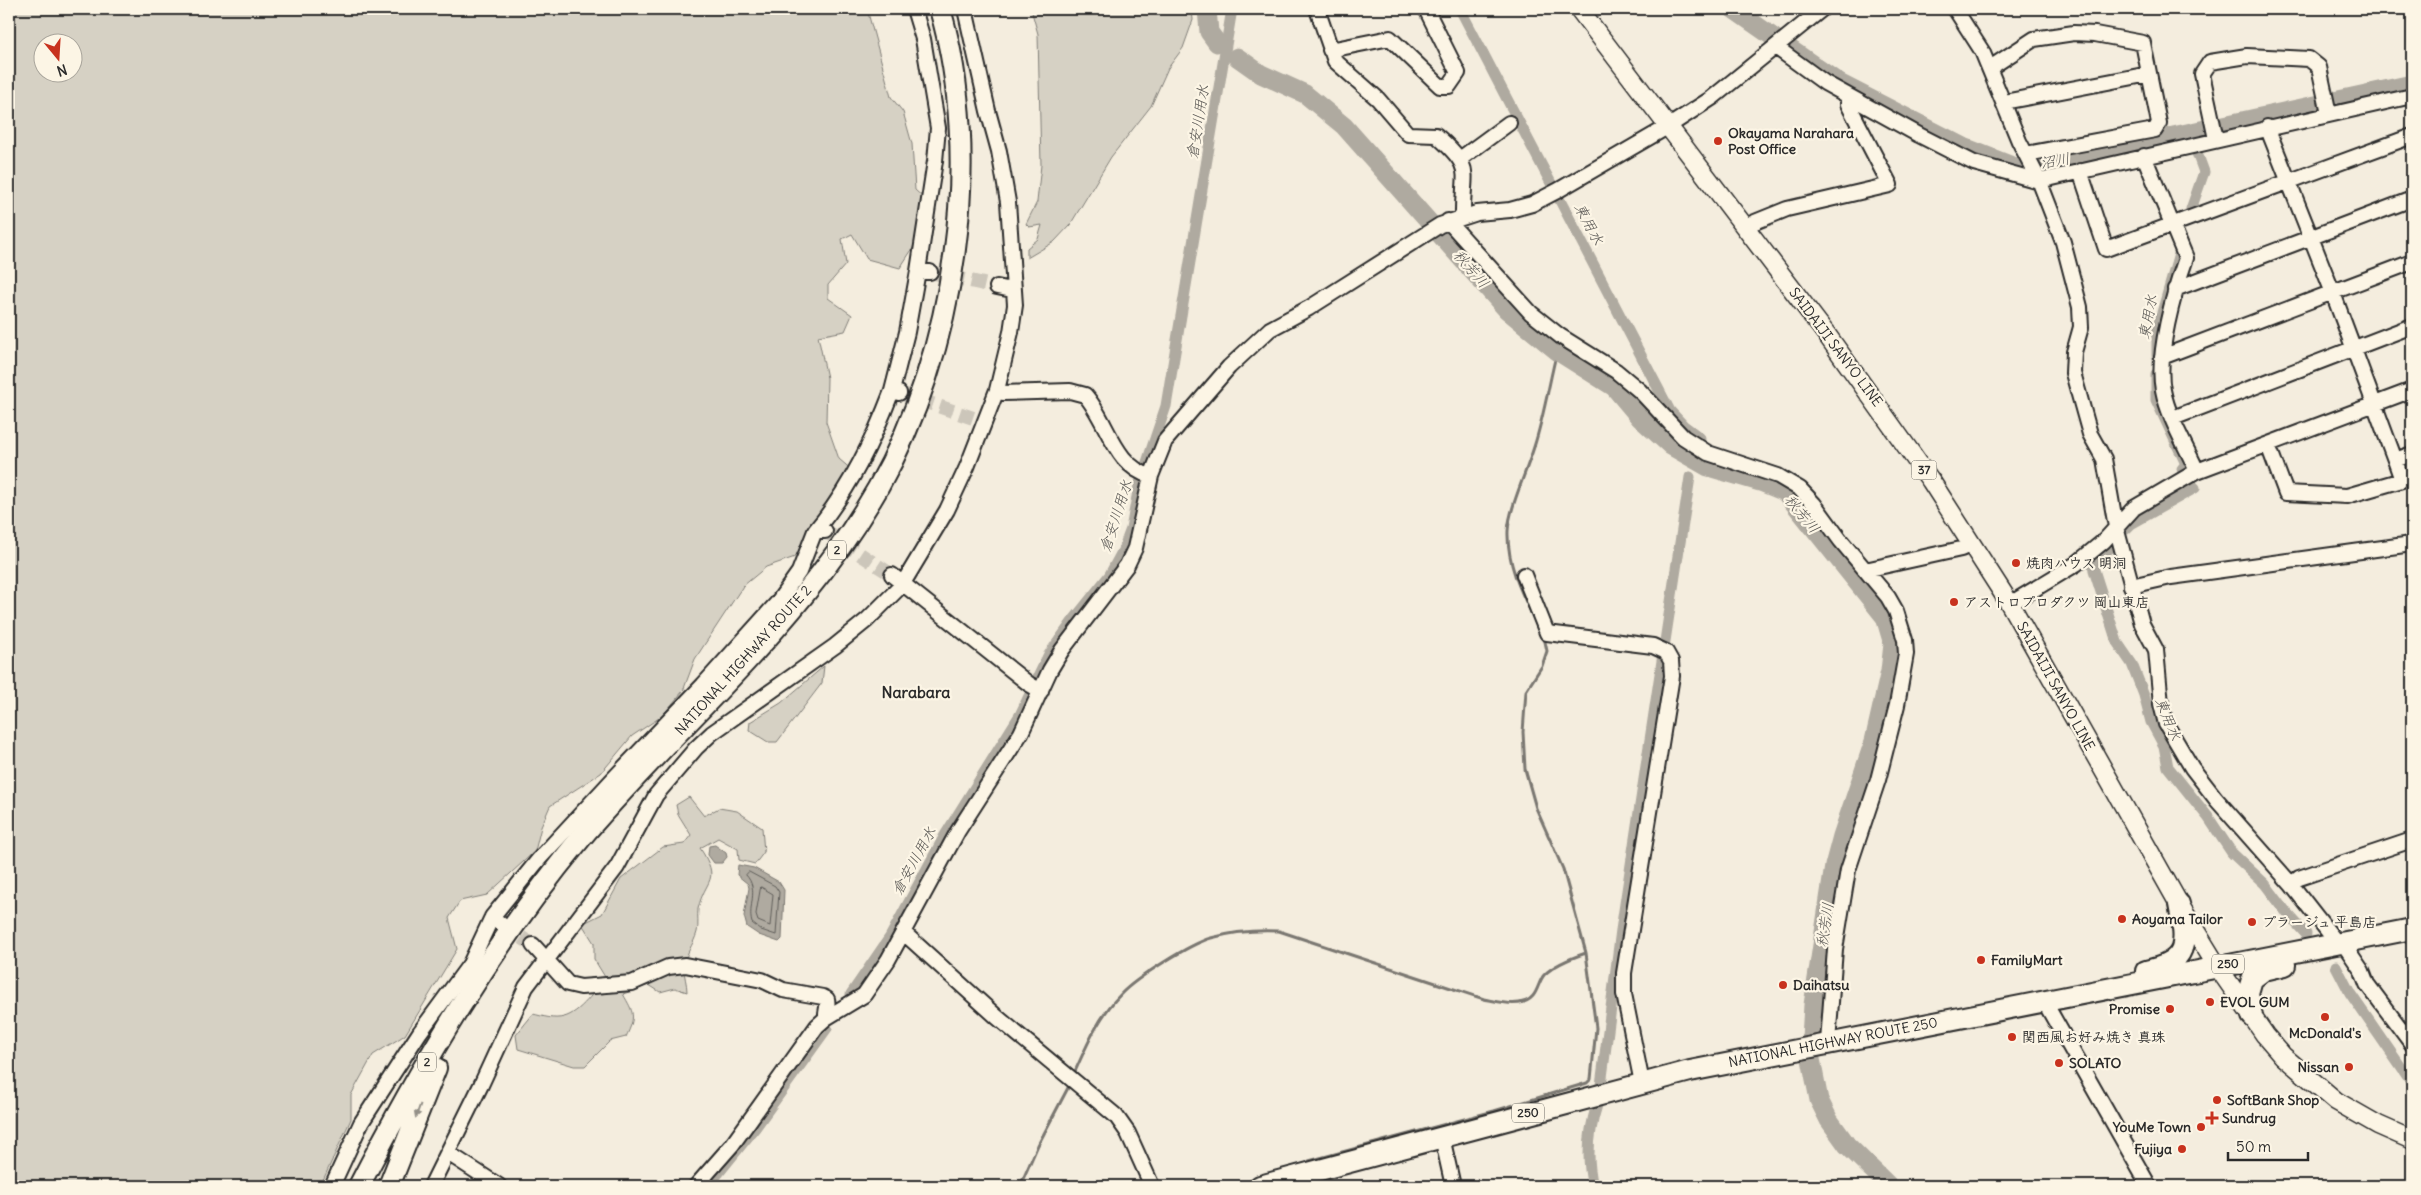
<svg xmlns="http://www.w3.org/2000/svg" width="2421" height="1195" font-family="Delius,'Klee One',sans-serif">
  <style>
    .green { fill: #d6d1c4; stroke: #807e78; fill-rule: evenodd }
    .water { fill: #afaaa0; stroke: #7a7771 }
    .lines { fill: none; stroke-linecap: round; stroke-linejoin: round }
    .shore { stroke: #605e5a; stroke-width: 1 }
    .stream { stroke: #7a7771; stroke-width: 3 }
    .canal { stroke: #afaaa0; stroke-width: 11 }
    .river { stroke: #afaaa0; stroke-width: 19 }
    .minor-tunnel { stroke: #ccc6ba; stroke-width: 14; stroke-dasharray: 14 7; stroke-linecap: butt }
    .minor-casing { stroke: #2b2b2b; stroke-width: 18 }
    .major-casing { stroke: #2b2b2b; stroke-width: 21 }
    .highway-casing { stroke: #2b2b2b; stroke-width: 24 }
    .minor { stroke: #fcf5e5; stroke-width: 14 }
    .major { stroke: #fcf5e5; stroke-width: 18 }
    .highway { stroke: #fcf5e5; stroke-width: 20 }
    .oneway { fill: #949088 }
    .poi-dot { fill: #c8321e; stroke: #fcf5e5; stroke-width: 2 }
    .labels { text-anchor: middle; stroke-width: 4.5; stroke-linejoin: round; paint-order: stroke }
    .shield { fill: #fcf5e5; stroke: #6a6863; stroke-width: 1 }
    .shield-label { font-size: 12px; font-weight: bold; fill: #2b2b2b }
    .poi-label { font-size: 14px; font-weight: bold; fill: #2b2b2b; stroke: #fcf5e5; text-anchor: start }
    .street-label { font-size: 14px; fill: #2b2b2b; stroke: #fcf5e5 }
    .water-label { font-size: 15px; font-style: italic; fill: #595754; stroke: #fcf5e5 }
    .quarter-label { font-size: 16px; font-weight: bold; fill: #2b2b2b; stroke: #fcf5e5 }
  </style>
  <rect width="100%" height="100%" fill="#f4edde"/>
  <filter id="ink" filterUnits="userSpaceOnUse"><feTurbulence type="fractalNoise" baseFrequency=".02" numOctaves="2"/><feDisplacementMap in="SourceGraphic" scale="10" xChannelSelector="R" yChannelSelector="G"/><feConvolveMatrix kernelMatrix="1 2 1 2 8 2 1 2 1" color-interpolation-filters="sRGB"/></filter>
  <g filter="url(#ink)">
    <path class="green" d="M 9,9 L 867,9 L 891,97 L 903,112 L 912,144 L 915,190 L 925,199 L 913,248 L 900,268 L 867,259 L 852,234 L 842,239 L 846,264 L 828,285 L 828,298 L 852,315 L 845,331 L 818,336 L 827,378 L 826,422 L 839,459 L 853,471 L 813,524 L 795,557 L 766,567 L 743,586 L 695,659 L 683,691 L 662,716 L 632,736 L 601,773 L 550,806 L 541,827 L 535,851 L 487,895 L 460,901 L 449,918 L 457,949 L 405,1035 L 373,1055 L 351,1095 L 351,1119 L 324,1178 L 318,1186 L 9,1186 ZM 42,42 L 72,42 L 72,72 L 42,72 Z
      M 1031,9 L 1192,9 L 1193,20 L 1183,48 L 1168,68 L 1151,106 L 1111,157 L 1070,225 L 1054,242 L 1027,258 L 1027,248 L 1038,239 L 1042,225 L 1029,227 L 1026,224 L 1037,202 L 1041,165 L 1038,34 Z
      M 824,666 L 822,683 L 777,742 L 768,742 L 749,730 L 750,722 L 781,703 Z
      M 689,797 L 704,816 L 719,808 L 737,811 L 762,828 L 764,852 L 755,864 L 739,860 L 738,849 L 718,838 L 700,848 C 722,882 705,878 698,909 C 697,916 699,925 697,932 C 694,944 684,955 684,969 C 684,976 687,983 687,992 L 675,988 L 660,992 L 649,985 L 623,994 C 634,1013 636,1016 626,1037 L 610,1041 L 585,1066 L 574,1066 L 518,1049 L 516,1035 L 533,1014 C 542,1016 554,1020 564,1017 C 580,1013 596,990 605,977 L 594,959 L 594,943 L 582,924 L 602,914 L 621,879 L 663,847 L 684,844 L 691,835 L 678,814 L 676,805 Z"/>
    <path class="water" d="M 715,845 L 726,853 L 727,857 L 722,863 L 714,863 L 708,855 L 709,846 Z
      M 738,865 L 754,868 L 779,882 L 784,890 L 782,939 L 779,942 L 759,935 L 747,927 L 744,916 L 749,888 L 748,884 L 737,875 Z"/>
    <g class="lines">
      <path class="shore" d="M 749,872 L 775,886 L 779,892 L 776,935 L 761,930 L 752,923 C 747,906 760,890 746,875 Z
        M 761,887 L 773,894 L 770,926 L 758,921 L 756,915 Z"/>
      <path class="stream" d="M 1534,618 C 1520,591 1507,563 1508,531 C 1509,509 1527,470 1534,447 C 1544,416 1549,383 1557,351
        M 1073,1076 C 1086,1047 1098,1017 1121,994 C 1136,978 1190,944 1211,938 C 1232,932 1258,930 1279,931 L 1484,999 C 1499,1002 1522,1009 1533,996 C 1538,990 1539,981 1544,975 C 1555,964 1571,958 1586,953
        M 1309,1161 L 1494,1111 L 1587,1083 L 1591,1079 L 1596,1028 L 1586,953 L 1563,869 L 1536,808 L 1525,769 L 1523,732 L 1526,691 L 1542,666 L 1547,651 L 1544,637
        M 1020,1186 L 1038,1145 L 1070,1084"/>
      <path class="canal" d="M 1460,9 L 1670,411 L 1684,426 L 1700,438 L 1699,444
        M 2191,134 L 2191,135
        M 2191,209 L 2204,172 L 2197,153
        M 2157,356 L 2157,330 L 2179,254
        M 2156,374 L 2156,400 L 2186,464 L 2182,469
        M 2126,529 L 2131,524 L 2195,488 L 2192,485
        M 2114,544 L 2093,564 L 2094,570 L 2117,642 L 2132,664 L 2144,695 L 2151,722 L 2164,746 L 2168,767 L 2208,817 L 2232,853 L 2265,884 L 2287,913 L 2306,934
        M 2336,966 L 2350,993 L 2412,1083
        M 851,994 L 890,937 L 944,837 L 1020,715 L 1048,656 L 1073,621 L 1109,576 L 1123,550 L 1131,529 L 1139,486 L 1166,406 L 1232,9
        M 1601,1085 L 1621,930 L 1690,477
        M 708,1186 L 755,1128 L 827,1028
        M 1593,1186 C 1586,1158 1588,1133 1597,1105"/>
      <path class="river" d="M 1207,9 L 1209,32 L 1217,43
        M 1733,9 L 1839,83 L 1964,147 L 2015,167 L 2040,165 L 2412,84
        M 1237,57 L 1261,74 L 1305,94 L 1344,126 L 1507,310 L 1557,351 L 1614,387 L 1640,418 L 1671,446 L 1708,467 L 1763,483 L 1785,492 L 1885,617 L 1893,644 L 1890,671 L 1874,741 L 1842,836 L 1834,866 L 1813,1005 L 1810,1054 L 1819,1100 L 1829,1120 L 1847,1145 L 1889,1186"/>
      <path class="minor-tunnel" d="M 930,272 L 997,287
        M 900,393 L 973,418
        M 825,531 L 892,575
        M 504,926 L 533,945"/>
      <defs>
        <path id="minor" d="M 914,9 L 923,39 L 938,128 L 935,161 L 918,271
          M 1317,9 L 1335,61 L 1378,99 L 1408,134 L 1436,135 C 1476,170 1462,170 1463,216
          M 1955,9 L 1982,51 L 2019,141 L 2039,180 L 2063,242 L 2080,307 L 2081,327 L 2074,352 L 2073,373 L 2090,434 L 2104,459 L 2116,527 L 2142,624 L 2156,650 L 2161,704 L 2166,724 L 2192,768 L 2216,799 L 2291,884 L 2337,943
          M 1777,48 L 1825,83 L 1919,135 L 1974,163 L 2039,181 L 2412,96
          M 1330,50 L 1390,38 L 1440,86 L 1449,86 L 1458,73 L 1426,9
          M 1990,68 L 2034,39 L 2074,33 L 2095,34 L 2143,43 L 2159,123 L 2155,130 L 2026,154
          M 2004,102 L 2149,74
          M 2267,127 L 2333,293 L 2395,460 L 2412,454
          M 2216,139 L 2202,74 L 2210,62 L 2247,56 L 2309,59 L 2319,67 L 2329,114
          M 2144,156 L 2186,258 C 2174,292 2156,355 2163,390 C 2168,417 2186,446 2197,471
          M 1460,159 L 1509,123
          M 2080,171 L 2106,249 L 2412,136
          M 1448,221 L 1531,313 L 1560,336 L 1616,371 L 1640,391 L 1683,437 L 1708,453 L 1778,476 L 1800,489 L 1814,504 L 1841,541 L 1888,597 L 1896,611 L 1905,640 L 1906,654 L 1897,705 L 1878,780 L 1848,870 L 1835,949 L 1828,1042
          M 1745,226 L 1787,209 L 1890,185 L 1848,104 L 1848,96
          M 997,287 L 1012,290
          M 2175,289 L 2412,199
          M 2162,357 L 2412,262
          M 997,390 L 1003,393 L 1070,391 L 1085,395 C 1108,421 1114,467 1151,476
          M 899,393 L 892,391 L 907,332 L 918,271 L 930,272
          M 2173,418 L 2412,326
          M 2268,445 L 2286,493 L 2347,496 L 2402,480 L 2395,460
          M 825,531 L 815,531 C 850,489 873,441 892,391
          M 1865,570 L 1961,549 L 1972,544
          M 892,575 L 1029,684 L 1041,691
          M 1524,575 L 1547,633 L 1653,646 L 1666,652 L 1671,661 L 1672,676 L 1624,973 L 1624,994 L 1642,1083
          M 2131,586 L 2171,577 L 2412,544
          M 2010,604 L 2076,564 L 2104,541 L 2134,508 L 2197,471 L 2412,390
          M 2291,884 L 2299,878 L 2412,840
          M 492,917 L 539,859 L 614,778 L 703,685 L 777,603 L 799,572 L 815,531
          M 904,933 L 997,1017 L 1116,1116 L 1128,1133 L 1152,1186
          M 2343,943 L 2362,971 L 2367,984 L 2412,1044
          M 533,945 L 568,984 L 581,987 L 632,983 L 668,967 L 685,965 L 762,980 L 783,990 L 823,997 L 827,999 C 829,1005 825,1011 826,1018
          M 2044,1001 L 2149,1186
          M 1442,1137 L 1453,1186
          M 448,1153 L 499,1186
          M 332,1186 L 361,1123 L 420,1032 L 470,964 L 492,917 L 501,924
          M 431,1186 L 481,1085 L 526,987 L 617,867 L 656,795 L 696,748 L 712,733 L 835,646 L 867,620 L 902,585 L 947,510 L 967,467 L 997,390 L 1011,332 L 1015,305 L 1008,202 L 999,151 L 988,111 L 965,9
          M 696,1186 L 732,1145 L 817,1026 L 826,1018 L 864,995 L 888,960 L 958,831 L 1021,733 L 1050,670 L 1062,650 L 1127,565 L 1135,548 L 1151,476 L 1165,441 L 1229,367 L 1270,329 L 1309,308 L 1440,225 L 1477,213 L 1510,210 L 1532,204 L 1557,191 L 1669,126 L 1712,98 L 1822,9"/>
        <path id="major" d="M 1579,9 L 1827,335 L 1931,481 L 2010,604 L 2179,904 L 2217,966 L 2265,1035 L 2283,1056 L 2336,1101 L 2378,1125 L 2412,1140"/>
        <path id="highway" d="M 2146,971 C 2191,961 2186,942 2179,904
          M 2252,1016 L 2248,993 L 2252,979 L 2264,970 L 2285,965
          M 359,1186 C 422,1064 492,945 580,839 C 651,755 734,681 803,596 C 830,563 856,526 878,488 C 955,352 984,160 940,9
          M 389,1186 L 436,1068
          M 1260,1186 L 1690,1071 L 2412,929"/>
      </defs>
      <use href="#minor" class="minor-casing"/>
      <use href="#major" class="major-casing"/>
      <use href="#highway" class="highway-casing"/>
      <use href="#minor" class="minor"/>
      <use href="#major" class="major"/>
      <use href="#highway" class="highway"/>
    </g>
    <defs><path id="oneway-solid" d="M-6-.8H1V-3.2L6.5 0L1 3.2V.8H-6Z" transform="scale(1.25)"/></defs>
    <use class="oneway" href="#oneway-solid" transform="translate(418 1111) rotate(110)"/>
  </g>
  <g class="poi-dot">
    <circle cx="1718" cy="141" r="5"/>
    <circle cx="2016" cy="563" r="5"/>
    <circle cx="1954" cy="602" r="5"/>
    <circle cx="2122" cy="919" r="5"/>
    <circle cx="2252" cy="922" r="5"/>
    <circle cx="1981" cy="960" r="5"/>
    <circle cx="1783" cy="985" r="5"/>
    <circle cx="2210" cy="1002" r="5"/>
    <circle cx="2170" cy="1009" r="5"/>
    <circle cx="2325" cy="1017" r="5"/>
    <circle cx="2012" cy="1037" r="5"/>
    <circle cx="2059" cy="1063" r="5"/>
    <circle cx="2349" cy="1067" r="5"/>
    <circle cx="2217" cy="1100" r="5"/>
    <path d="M2209.5 1110.5h5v5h5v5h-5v5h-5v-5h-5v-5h5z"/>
    <circle cx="2201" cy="1127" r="5"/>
    <circle cx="2182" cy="1149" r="5"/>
  </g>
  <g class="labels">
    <g class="shield">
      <rect x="1911.5" y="460.5" width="25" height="19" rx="4"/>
      <rect x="828" y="540.5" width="18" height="19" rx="4"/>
      <rect x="2212" y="954.5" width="32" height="19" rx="4"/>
      <rect x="418" y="1052.5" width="18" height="19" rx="4"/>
      <rect x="1512" y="1103.5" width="32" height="19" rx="4"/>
    </g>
    <g class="shield-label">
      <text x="1924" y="474">37</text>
      <text x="837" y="554">2</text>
      <text x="2228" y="968">250</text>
      <text x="427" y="1066">2</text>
      <text x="1528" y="1117">250</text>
    </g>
    <g class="poi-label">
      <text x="1728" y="138">Okayama Narahara<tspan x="1728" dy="16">Post Office</tspan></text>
      <text x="2026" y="568">焼肉ハウス 明洞</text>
      <text x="1964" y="607">アストロプロダクツ 岡山東店</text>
      <text x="2132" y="924">Aoyama Tailor</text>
      <text x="2262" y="927">プラージュ 平島店</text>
      <text x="1991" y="965">FamilyMart</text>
      <text x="1793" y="990">Daihatsu</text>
      <text x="2220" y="1007">EVOL GUM</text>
      <text x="2160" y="1014" text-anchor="end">Promise</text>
      <text x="2325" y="1038" text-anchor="middle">McDonald's</text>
      <text x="2022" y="1042">関西風お好み焼き 真珠</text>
      <text x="2069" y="1068">SOLATO</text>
      <text x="2339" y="1072" text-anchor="end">Nissan</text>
      <text x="2227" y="1105">SoftBank Shop</text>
      <text x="2222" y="1123">Sundrug</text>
      <text x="2191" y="1132" text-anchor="end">YouMe Town</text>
      <text x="2172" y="1154" text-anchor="end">Fujiya</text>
    </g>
    <g class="street-label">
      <text transform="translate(1836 347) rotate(53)" y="5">SAIDAIJI SANYO LINE</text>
      <text transform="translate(743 660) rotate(-48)" y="5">NATIONAL HIGHWAY ROUTE 2</text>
      <text transform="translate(2056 686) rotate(61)" y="5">SAIDAIJI SANYO LINE</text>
      <text transform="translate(1833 1042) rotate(-11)" y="5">NATIONAL HIGHWAY ROUTE 250</text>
    </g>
    <g class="water-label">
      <text transform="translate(1198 122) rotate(-81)" y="5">倉安川用水</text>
      <text transform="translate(2055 161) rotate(-11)" y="5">沼川</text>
      <text transform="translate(1589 224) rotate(62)" y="5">東用水</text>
      <text transform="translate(1471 269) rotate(49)" y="5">秋芳川</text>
      <text transform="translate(2148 317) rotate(-79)" y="5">東用水</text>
      <text transform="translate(1802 514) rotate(50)" y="5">秋芳川</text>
      <text transform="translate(1116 516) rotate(-72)" y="5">倉安川用水</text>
      <text transform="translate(2168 719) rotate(68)" y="5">東用水</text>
      <text transform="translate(914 861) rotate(-61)" y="5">倉安川用水</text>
      <text transform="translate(1825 925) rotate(-81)" y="5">秋芳川</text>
    </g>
    <g class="quarter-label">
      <text x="916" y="698">Narabara</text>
    </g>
  </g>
  <rect width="2421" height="1195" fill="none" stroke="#fcf5e5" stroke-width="30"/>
  <rect x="15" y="15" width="2391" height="1165" fill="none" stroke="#2b2b2b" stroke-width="2" filter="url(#ink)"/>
  <g transform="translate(58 58) rotate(162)"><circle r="24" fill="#fcf5e5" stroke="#a8a49b"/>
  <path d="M0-4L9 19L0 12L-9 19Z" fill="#c8321e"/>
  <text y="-8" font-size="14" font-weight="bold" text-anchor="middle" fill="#2b2b2b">N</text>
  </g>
  <path d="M2228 1152v8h80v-8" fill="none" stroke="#2b2b2b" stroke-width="2.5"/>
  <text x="2236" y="1152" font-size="15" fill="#2b2b2b" stroke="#fcf5e5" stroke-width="4" paint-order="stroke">50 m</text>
</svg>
